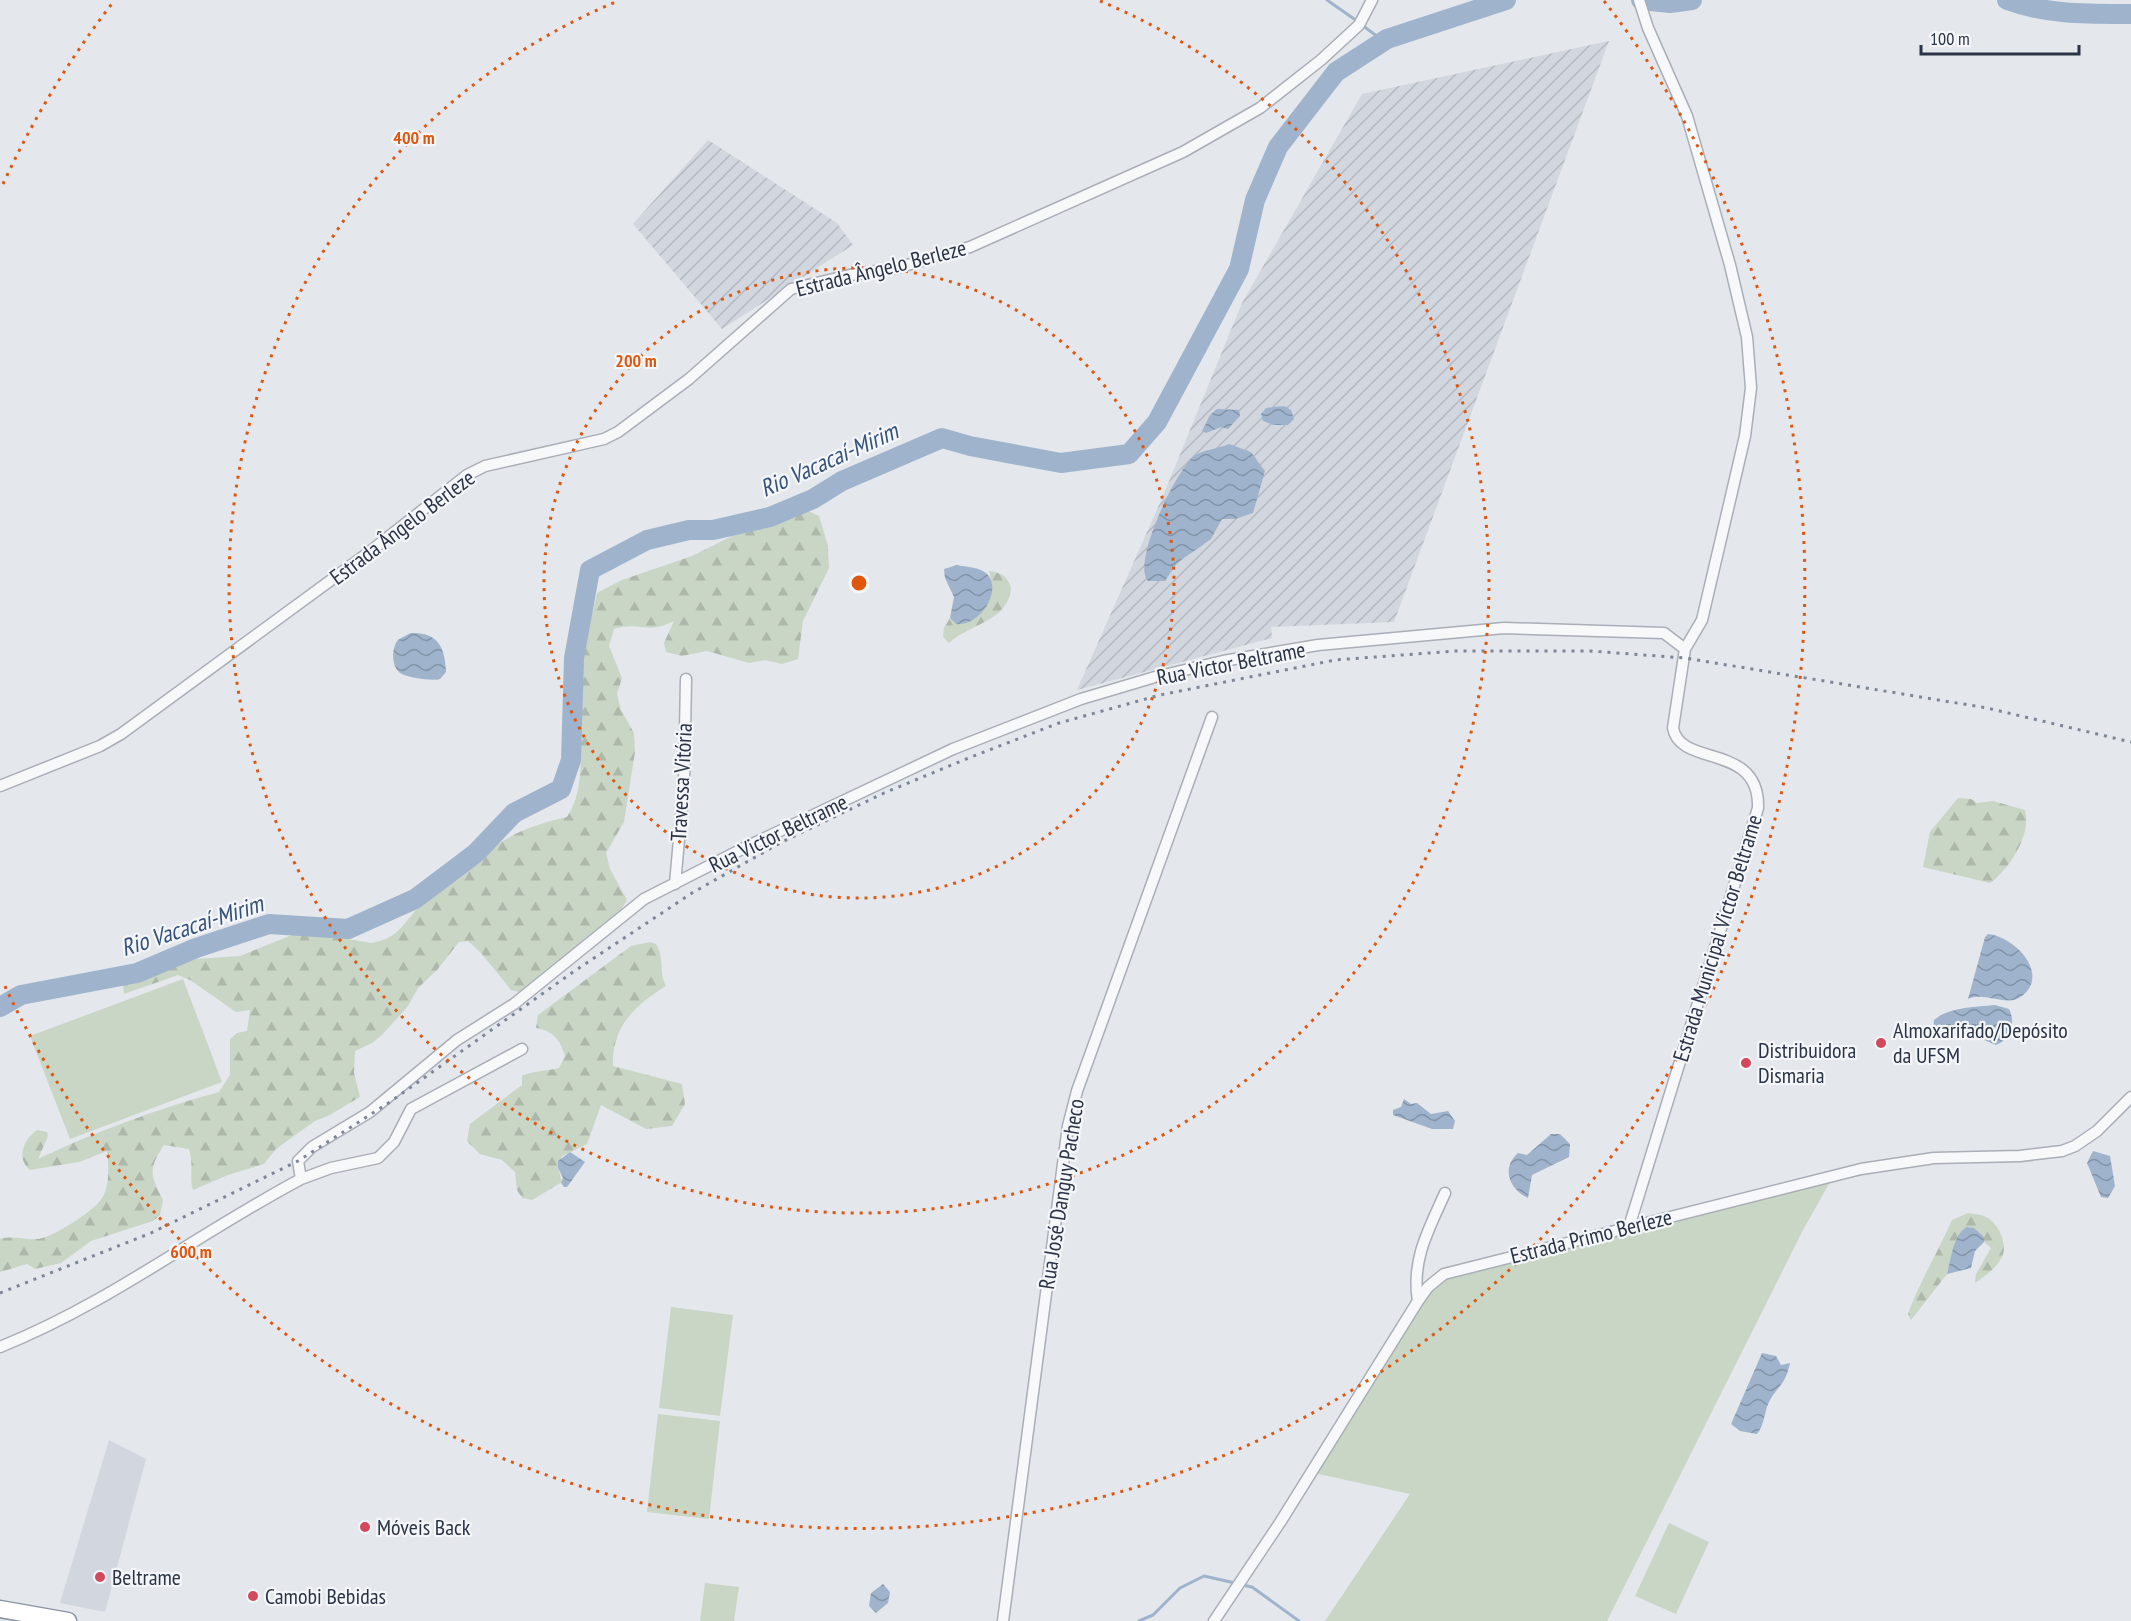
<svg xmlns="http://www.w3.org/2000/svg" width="2131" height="1621" font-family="'PT Sans Narrow',sans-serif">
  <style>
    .built { fill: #d2d6de }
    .industrial { fill: url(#industrial-furrows) }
    .green { fill: #c9d6c5 }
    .forest { fill: url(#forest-firs) }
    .water { fill: url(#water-waves) }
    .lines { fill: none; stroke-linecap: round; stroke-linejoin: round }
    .stream { stroke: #9fb4cc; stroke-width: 3 }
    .river { stroke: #9fb4cc; stroke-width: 20 }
    .minor-casing { stroke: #a9aeb7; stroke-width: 13 }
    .trunk-casing { stroke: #8b94a3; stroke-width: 19 }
    .minor { stroke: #f7f8fa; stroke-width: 10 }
    .trunk { stroke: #fff; stroke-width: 16 }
    .rail { stroke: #7d8696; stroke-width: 3; stroke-dasharray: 3 6; stroke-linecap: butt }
    .ring { fill: none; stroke: #df570f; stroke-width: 3; stroke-dasharray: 3 6 }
    .poi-dot { fill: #d1495b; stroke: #f4f6f9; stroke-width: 2 }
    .labels { text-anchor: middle; stroke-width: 4.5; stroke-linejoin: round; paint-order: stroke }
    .street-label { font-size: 22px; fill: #2b3445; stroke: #f4f6f9 }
    .poi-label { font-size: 22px; fill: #2b3445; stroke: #f4f6f9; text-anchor: start }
    .water-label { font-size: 24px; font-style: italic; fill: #34527a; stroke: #f4f6f9 }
    .centre { fill: #df570f; stroke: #f4f6f9; stroke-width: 3 }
    .ring-label { font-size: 18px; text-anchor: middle; font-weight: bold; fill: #df570f; stroke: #f4f6f9; stroke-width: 4.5; stroke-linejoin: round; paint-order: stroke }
  </style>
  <defs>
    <pattern id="industrial-furrows" width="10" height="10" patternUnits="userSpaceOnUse" patternTransform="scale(1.5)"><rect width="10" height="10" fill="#d2d6de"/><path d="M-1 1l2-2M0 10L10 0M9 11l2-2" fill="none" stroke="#b4b8c0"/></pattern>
    <pattern id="forest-firs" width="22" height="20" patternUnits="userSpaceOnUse" patternTransform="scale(1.5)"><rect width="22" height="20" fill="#c9d6c5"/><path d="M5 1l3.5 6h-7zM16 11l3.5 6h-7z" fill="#adb8ab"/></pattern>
    <pattern id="water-waves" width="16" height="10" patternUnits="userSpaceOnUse" patternTransform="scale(1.5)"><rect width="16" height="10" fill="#9fb4cc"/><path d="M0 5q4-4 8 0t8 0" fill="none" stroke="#8293a7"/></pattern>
  </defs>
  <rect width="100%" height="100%" fill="#e4e7ec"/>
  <path class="built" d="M 109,1440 L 146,1459 L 105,1612 L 60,1603 Z"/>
  <path class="industrial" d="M 1609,41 L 1394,622 L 1271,627 L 1272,638 L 1077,690 L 1163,496 L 1242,303 L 1362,94 Z
    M 708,140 L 837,223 L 853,245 L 722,329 L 633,224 Z"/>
  <path class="green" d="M 183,979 L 222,1082 L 70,1139 L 30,1036 Z
    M 1830,1182 L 1803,1230 L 1607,1621 L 1325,1621 L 1410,1494 L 1314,1473 L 1428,1294 L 1444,1280 Z
    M 671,1307 L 733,1315 L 720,1416 L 659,1408 Z
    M 658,1414 L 720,1421 L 709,1519 L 647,1512 Z
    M 1669,1523 L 1709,1542 L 1676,1614 L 1635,1596 Z
    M 705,1583 L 739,1587 L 734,1621 L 700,1621 Z"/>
  <path class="forest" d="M 804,509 L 819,516 L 828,546 L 829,568 L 803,621 L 798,659 L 782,664 L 765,660 L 749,663 L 707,651 L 682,656 L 666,652 L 664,643 L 674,621 C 647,635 638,621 614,629 L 609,646 L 622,678 L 617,694 L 621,710 L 634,733 L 635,752 L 624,822 L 606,853 L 610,869 L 627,900 L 620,911 L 519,992 L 511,990 L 481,953 L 468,941 L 459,942 L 437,970 L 418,988 L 408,1006 L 382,1035 L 372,1043 L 355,1051 L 354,1073 L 360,1097 L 328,1116 L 315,1121 L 276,1149 L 264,1164 L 228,1175 L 193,1190 C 189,1181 194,1164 189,1149 L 164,1145 C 148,1169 150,1176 163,1200 L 160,1215 L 153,1221 L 91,1241 L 61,1263 L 35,1269 L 27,1264 L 0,1272 L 0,1239 C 14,1235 23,1240 37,1239 C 50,1239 92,1212 100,1201 C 110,1189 109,1165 107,1151 L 79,1162 L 30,1170 C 16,1158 23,1140 37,1130 L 47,1132 L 48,1136 L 38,1159 C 97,1131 157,1109 219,1092 L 230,1075 L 230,1039 L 237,1033 L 247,1031 L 250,1010 L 236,1012 L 190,980 L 178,975 L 124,994 L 123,984 L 147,978 L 170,967 L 196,959 L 240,956 L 292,935 L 318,934 L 371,943 C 400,939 405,920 423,902 C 432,892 445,884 455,876 C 498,843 513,829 567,817 C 593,778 573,711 580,666 C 584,641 592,617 597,593 L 622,580 L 692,556 L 732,536 Z
    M 989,571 C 1000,572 1007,576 1011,587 C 1009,622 970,623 949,643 L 943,637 L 944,628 L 950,618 L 956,624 L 992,584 Z
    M 1958,798 L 1971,799 L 1977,803 L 1993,801 L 2025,810 C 2032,834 2009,870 1990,883 L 1923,867 L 1930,832 Z
    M 650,942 L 656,944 C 665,958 658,971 666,986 C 635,1005 611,1028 613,1066 L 682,1084 L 685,1104 L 672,1126 L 646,1129 L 601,1105 L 587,1144 L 562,1156 L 558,1168 L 562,1182 L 532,1200 L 522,1198 L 517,1190 L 515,1172 L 502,1160 L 480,1154 L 467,1141 L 470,1124 L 522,1085 L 522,1076 C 531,1071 548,1071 559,1068 L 565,1056 C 560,1039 553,1031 536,1028 L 538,1015 L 631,946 Z
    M 1968,1213 C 1973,1214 1982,1214 1986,1217 C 1999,1223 2008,1245 2002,1257 C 1996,1269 1985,1276 1975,1283 L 1976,1274 L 1991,1248 L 1984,1242 L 1984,1236 L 1957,1239 L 1947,1274 L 1911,1320 L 1908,1314 C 1920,1281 1938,1252 1952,1220 Z"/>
  <path class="water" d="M 1284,406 L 1291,410 L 1294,419 L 1288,425 L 1273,425 L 1263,421 L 1261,414 L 1266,408 Z
    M 1217,409 L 1239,410 L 1240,416 L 1228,429 L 1221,427 L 1206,433 L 1202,431 L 1210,415 Z
    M 1229,444 L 1251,452 L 1265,471 L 1253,513 L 1235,519 L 1222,519 L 1211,539 L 1177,563 L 1165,581 L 1148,581 C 1131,564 1176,470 1194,456 C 1200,451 1220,448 1229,444 Z
    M 957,565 C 966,567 981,567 988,575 C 1002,591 980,627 956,624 L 950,618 L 954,597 L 945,578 L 944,569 Z
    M 411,633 C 438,632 445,647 446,672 L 440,679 C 431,681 411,678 402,674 C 391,669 391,648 398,640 C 402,637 407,635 411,633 Z
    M 1988,934 C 2013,936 2051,973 2022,996 C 2007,1008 1985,991 1968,999 L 1985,937 Z
    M 1995,1005 L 2009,1009 C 2016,1023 2011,1039 1996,1045 L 1977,1037 L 1933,1033 L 1934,1020 C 1950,1007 1975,1007 1995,1005 Z
    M 1404,1099 L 1411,1104 L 1417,1103 L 1431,1114 L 1448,1111 L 1455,1121 L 1453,1129 L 1432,1129 L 1393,1115 L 1393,1110 L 1401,1107 Z
    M 1551,1134 L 1560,1134 L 1570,1144 L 1569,1157 L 1532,1175 L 1528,1198 C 1509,1189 1501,1168 1518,1153 L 1527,1155 Z
    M 2093,1151 L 2110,1156 L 2115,1186 L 2108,1198 L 2101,1197 L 2087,1163 Z
    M 570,1152 L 585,1162 L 567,1187 L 564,1187 L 561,1183 L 563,1178 L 558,1168 L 558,1161 Z
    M 1967,1227 L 1974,1228 L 1984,1237 L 1984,1242 L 1975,1251 L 1971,1268 L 1947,1274 C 1951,1260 1953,1234 1967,1227 Z
    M 1762,1353 L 1776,1356 L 1781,1365 L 1790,1363 C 1785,1386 1778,1385 1769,1402 C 1764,1412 1765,1424 1757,1434 L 1740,1431 L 1731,1424 Z
    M 883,1584 L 890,1592 L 888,1603 L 876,1613 L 869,1606 L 871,1593 Z"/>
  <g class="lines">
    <path class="stream" d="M 1327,0 L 1357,21
      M 1362,25 L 1378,37 L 1387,39
      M 1242,1585 L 1252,1587 L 1299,1621
      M 1139,1621 L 1153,1615 L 1180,1588 L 1204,1576 L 1235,1583"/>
    <path class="river" d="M 1641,0 L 1670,3 L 1692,0
      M 2007,0 C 2047,15 2089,14 2131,14
      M 0,1007 L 21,995 L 137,973 L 196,948 L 269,924 L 348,929 L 415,899 L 476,853 L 514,813 L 561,789 L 571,760 L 574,658 L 590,570 L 647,540 L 689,530 L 713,530 L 770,517 L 813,499 L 842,481 L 942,438 L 970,446 L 1061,463 L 1129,454 L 1157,422 L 1239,269 L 1255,200 L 1278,147 L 1336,72 L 1387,39 L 1506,0"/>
    <defs>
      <path id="minor" d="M 0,786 L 100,746 L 121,734 L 368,553 L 467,475 L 485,466 L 604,439 L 618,432 L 689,379 L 791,289 L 850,275 L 897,268 L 970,247 L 1183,152 L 1260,108 L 1321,60 L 1359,25 L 1372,0
        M 675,884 L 684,784 L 686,679
        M 301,1179 L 298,1161 L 312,1147 L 370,1112 L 457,1040 L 514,1004 L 644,899 L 748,846 L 953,749 L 1081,699 L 1155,677 L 1223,661 L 1318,645 L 1504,628 L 1664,633 L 1685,649
        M 1629,1227 L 1758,808 C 1760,742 1680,768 1673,728 L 1685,649 L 1702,620 L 1745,436 L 1751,388 L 1747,337 L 1730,265 L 1687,116 L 1648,28 L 1639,0
        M 1418,1301 C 1411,1260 1429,1229 1445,1193
        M 0,1347 C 108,1304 199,1233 301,1179 L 331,1168 L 378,1158 L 394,1142 L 411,1109 L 522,1049
        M 1003,1621 L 1068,1126 L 1077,1091 L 1212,717
        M 1214,1621 L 1281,1521 L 1418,1301 L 1428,1287 L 1444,1274 L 1861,1169 L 1934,1158 L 2020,1156 L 2062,1151 L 2075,1146 L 2097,1131 L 2131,1097"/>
      <path id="trunk" d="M 0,1609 L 68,1621"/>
    </defs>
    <use href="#minor" class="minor-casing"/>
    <use href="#trunk" class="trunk-casing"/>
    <use href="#minor" class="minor"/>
    <use href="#trunk" class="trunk"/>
    <path class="rail" d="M 0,1293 L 151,1233 L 298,1161 L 390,1102 L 573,972 L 692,893 L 782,842 L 884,793 L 971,757 L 1059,723 L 1160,695 L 1335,660 L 1456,651 L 1590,651 L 1685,658 L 1987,708 L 2131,742"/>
  </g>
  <g class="ring">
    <circle cx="859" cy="583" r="315"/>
    <path d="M1100 1A630 630 0 1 1 618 1"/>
    <path d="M3 184A945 945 0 0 1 114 1M1604 1A945 945 0 1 1 3 982"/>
  </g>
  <g class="poi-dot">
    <circle cx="1881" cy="1043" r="6"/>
    <circle cx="1746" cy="1063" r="6"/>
    <circle cx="365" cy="1527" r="6"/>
    <circle cx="100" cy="1577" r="6"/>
    <circle cx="253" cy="1596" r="6"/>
  </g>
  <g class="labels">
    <g class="street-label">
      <text transform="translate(881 268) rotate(-14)" y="8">Estrada Ângelo Berleze</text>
      <text transform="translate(402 527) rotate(-37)" y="8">Estrada Ângelo Berleze</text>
      <text transform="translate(1231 663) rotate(-11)" y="8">Rua Victor Beltrame</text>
      <text transform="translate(681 782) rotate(-87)" y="8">Travessa Vitória</text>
      <text transform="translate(778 833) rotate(-26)" y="8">Rua Victor Beltrame</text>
      <text transform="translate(1717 938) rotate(-73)" y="8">Estrada Municipal Victor Beltrame</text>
      <text transform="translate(1061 1194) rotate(-81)" y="8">Rua José Danguy Pacheco</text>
      <text transform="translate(1591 1236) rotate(-14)" y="8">Estrada Primo Berleze</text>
    </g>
    <g class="poi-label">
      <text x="1893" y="1038">Almoxarifado/Depósito<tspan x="1893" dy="25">da UFSM</tspan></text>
      <text x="1758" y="1058">Distribuidora<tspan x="1758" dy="25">Dismaria</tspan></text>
      <text x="377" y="1535">Móveis Back</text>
      <text x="112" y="1585">Beltrame</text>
      <text x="265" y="1604">Camobi Bebidas</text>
    </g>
    <g class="water-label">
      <text transform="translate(829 460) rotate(-24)" y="8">Rio Vacacaí-Mirim</text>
      <text transform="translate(192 926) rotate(-18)" y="8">Rio Vacacaí-Mirim</text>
    </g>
  </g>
  <circle cx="859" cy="583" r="9" class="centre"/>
  <g class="ring-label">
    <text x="414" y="144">400 m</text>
    <text x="636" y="367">200 m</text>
    <text x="191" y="1258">600 m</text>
  </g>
  <path d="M1921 45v9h158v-9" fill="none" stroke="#2b3445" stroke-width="3"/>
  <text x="1930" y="45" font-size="18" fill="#2b3445" stroke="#f4f6f9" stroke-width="4.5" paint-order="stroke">100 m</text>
</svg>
